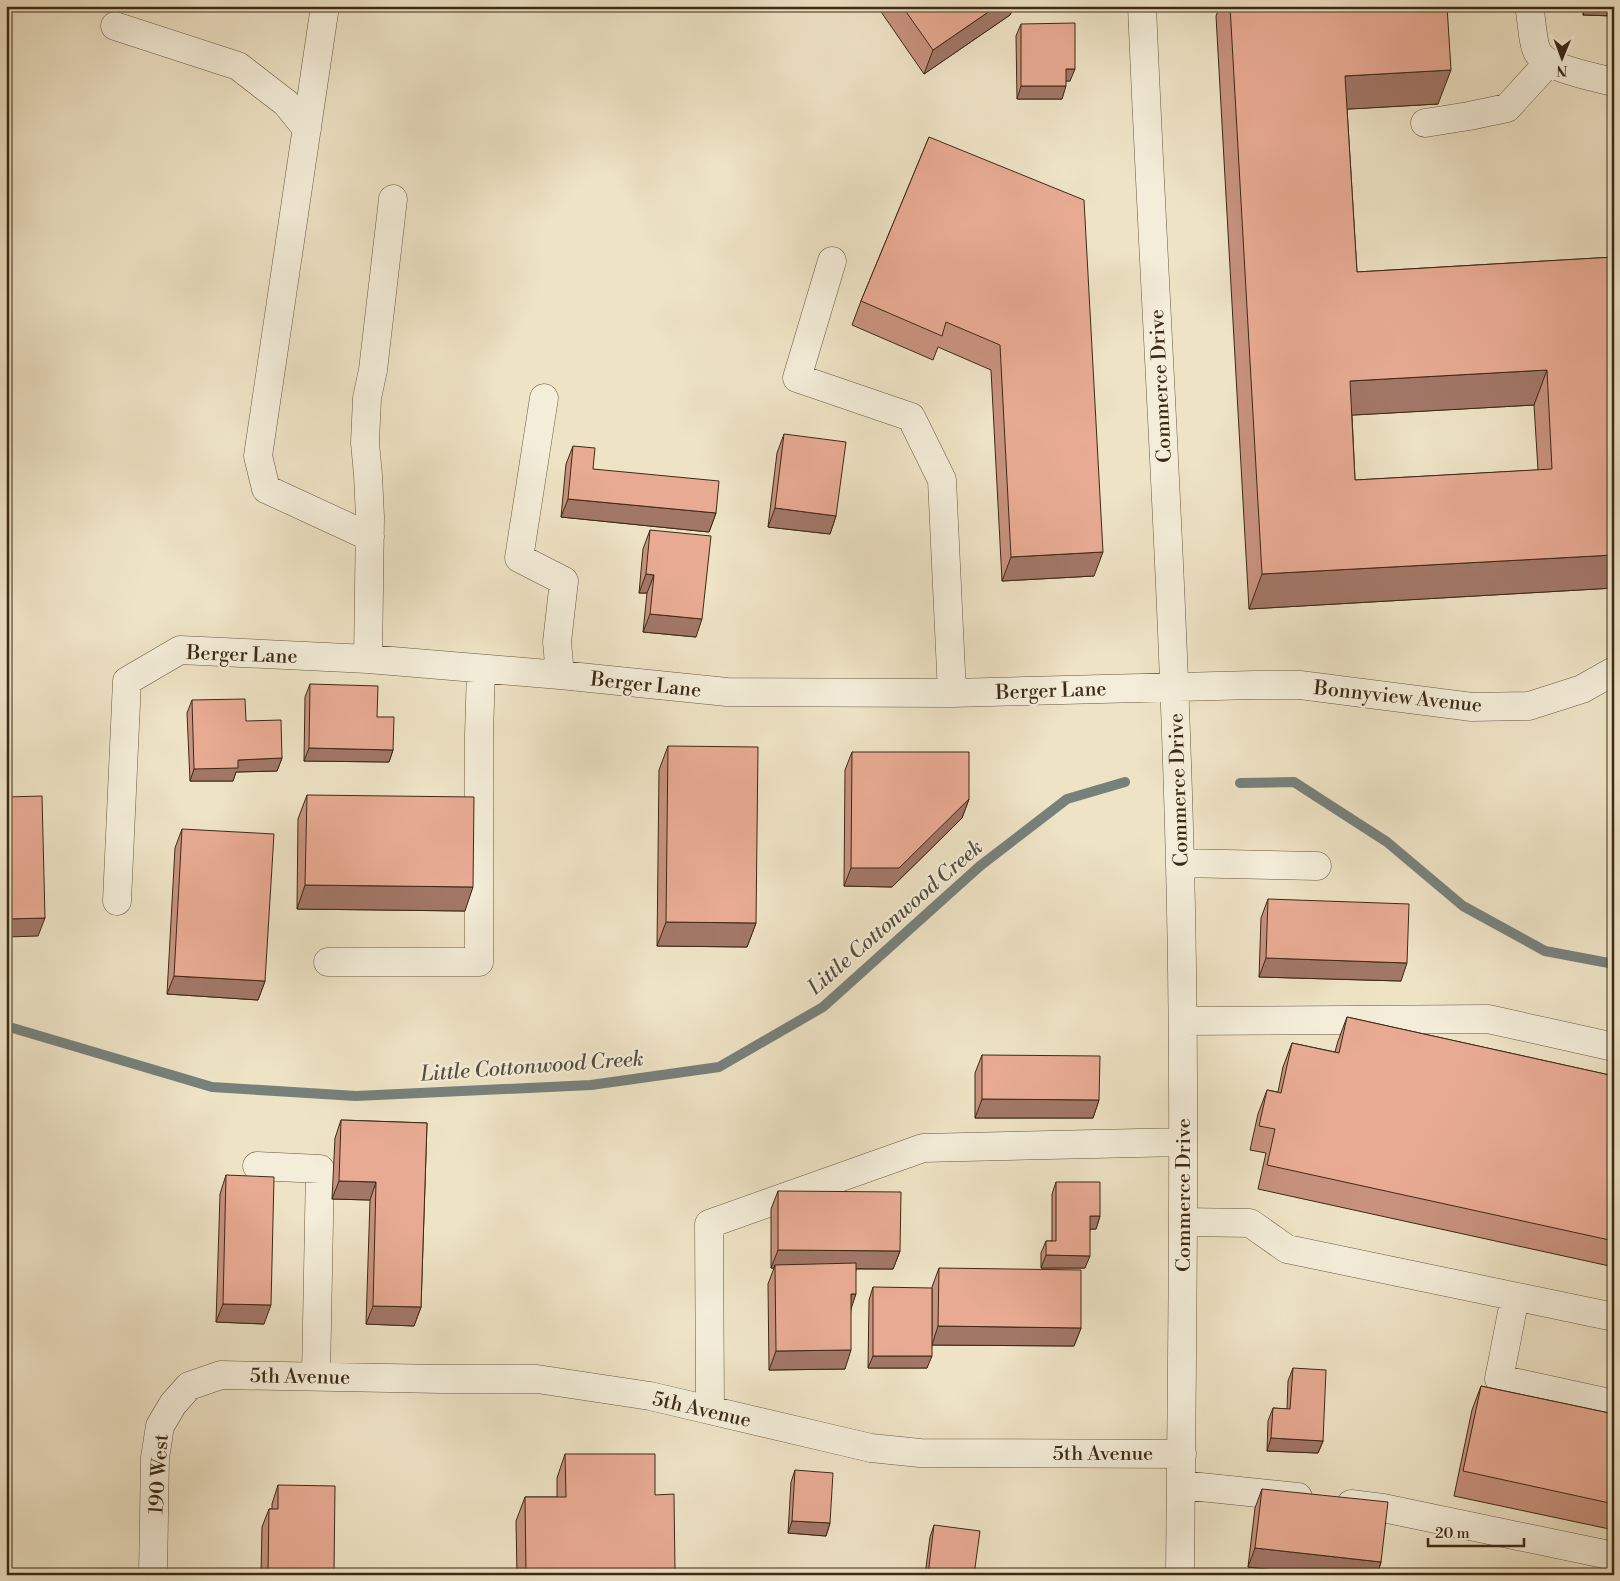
<svg xmlns="http://www.w3.org/2000/svg" width="1620" height="1581" font-family="'Libre Bodoni',serif">
<style>
.lines{fill:none;stroke-linecap:round;stroke-linejoin:round}
.stream{stroke:#77817c;stroke-width:10}
.minor-casing{stroke:#685841;stroke-width:29}
.minor{stroke:#f4edd9;stroke-width:28}
.wall{fill:#c8927e;stroke:#3c2a15;fill-rule:evenodd}
.shaded-wall{fill:#a27767;stroke:#3c2a15}
.building{fill:#e8aa93;stroke:#3c2a15;fill-rule:evenodd}
.labels{text-anchor:middle;stroke-width:4.5;stroke-linejoin:round;paint-order:stroke}
.street-label{font-size:20px;fill:#3c2a15;stroke:#f4edd9}
.water-label{font-size:21px;font-style:italic;fill:#554e40;stroke:#f4edd9}
</style>
<rect width="100%" height="100%" fill="#eee3c5"/>
<filter id="stains"><feTurbulence type="fractalNoise" baseFrequency=".004" numOctaves="4"/><feColorMatrix values="0 0 0 0 .2 0 0 0 0 .09 0 0 0 0 .02 0 0 0 .5 -.17"/></filter>
<radialGradient id="worn" r=".72"><stop offset=".6" stop-color="#630" stop-opacity="0"/><stop offset="1" stop-color="#630" stop-opacity=".3"/></radialGradient>
<g class="lines">
<path class="stream" d="M1240,783L1294,782L1387,842L1463,906L1545,951L1614,964
M6,1026L212,1087L356,1096L591,1085L719,1067L823,1007L980,866L1067,799L1125,782"/>
<g class="minor-casing">
<path id="minor" d="M325,6L258,456L266,489L370,537
M1142,6C1154,292 1173,579 1180,865C1186,1102 1182,1338 1180,1575
M1529,6C1532,19 1532,43 1538,53C1547,68 1596,78 1614,82
M115,26L238,66L286,103L307,129
M1425,123L1469,116L1507,108L1548,63
M832,261L797,378L911,417L942,480L952,693
M544,398L519,558L564,581L557,642L560,675
M368,659L370,517L368,475L365,443L367,398L373,370L393,199
M1180,863L1317,866
M117,901L127,681L180,650L368,659L560,675L727,692L952,693L1255,685H1300L1472,707L1529,706L1582,689L1614,671
M328,962H479V735L481,669
M1183,1021L1488,1019L1614,1047
M257,1166L320,1169L316,1376
M1183,1222L1250,1223L1287,1249L1614,1317
M1515,1297L1499,1379L1614,1404
M710,1410L709,1224L923,1148L1183,1142
M1181,1485L1298,1497
M1351,1504L1383,1508L1614,1556
M153,1575L155,1458L160,1426L173,1404L189,1386L221,1375L442,1379H537L650,1396L871,1448L920,1453L1182,1454"/>
</g>
<use href="#minor" class="minor"/>
</g>
<path class="wall" d="M877,6H1014L1010,15L924,74Z
M1220,6H1447L1438,104L1347,109L1357,272L1614,257V588L1249,609L1216,16ZM1534,405L1538,470L1355,480L1352,415Z
M1583,6H1614V16L1583,15Z
M1021,24L1070,81H1066L1062,99H1017L1016,36Z
M929,137L1094,576L1002,581L991,370L938,347L933,360L852,325L861,301Z
M784,434L836,516L830,534L768,527L777,453Z
M573,446L593,469L716,513L709,532L561,517L566,464Z
M650,530L696,637L643,632L647,593H639L643,549Z
M310,684L377,717L393,750L389,762L304,761L305,697Z
M192,700L246,721L282,758L277,771L236,772L233,781H190L187,713Z
M668,746L756,923L747,947L657,946L659,770Z
M852,752L969,799L962,818L892,887L844,886L845,770Z
M307,795L465,911L297,909L298,819Z
M182,829L265,981L258,1000L167,994L175,848Z
M1268,899L1401,981L1259,977L1261,918Z
M1347,1017L1614,1076V1267L1258,1189L1266,1153L1250,1150L1258,1114L1267,1090L1278,1092L1283,1067L1292,1043L1335,1052L1338,1041Z
M982,1055L1099,1100L1093,1118H975V1073Z
M341,1120L427,1123L421,1307L414,1326L366,1324L370,1200L332,1199L335,1138Z
M226,1175L264,1324L216,1322L220,1194Z
M1056,1182L1100,1216L1096,1229H1090L1085,1268H1041V1253L1046,1241H1052V1194Z
M778,1191L900,1251L893,1269H856L851,1309L845,1369L769,1370L768,1284L774,1268H771V1209Z
M939,1268L1081,1328L1074,1346L932,1345L927,1368H868L869,1300L873,1287L932,1336V1287Z
M1293,1368L1323,1441L1318,1453L1267,1451L1268,1421L1273,1408L1287,1409L1288,1381Z
M1481,1386L1614,1414V1530L1454,1496L1472,1410Z
M565,1454L655,1495L673,1575H517L516,1521L525,1497H557V1478Z
M795,1470L830,1523L826,1536L788,1533L791,1482Z
M278,1485L333,1575H261L262,1527L269,1509H272V1504Z
M1262,1489L1381,1562L1377,1575H1319L1248,1567L1255,1508Z
M934,1525L974,1575H925L930,1537Z"/>
<path class="shaded-wall" d="M997,6H1014L1010,15L924,74L933,50Z
M1586,6H1614V16L1583,15Z
M1066,69H1075L1070,81H1061Z
M1451,70L1438,104L1333,110L1345,76Z
M1021,86H1066L1062,99H1017Z
M1547,370L1534,405L1337,416L1350,381Z
M568,499L716,513L709,532L561,517Z
M775,508L836,516L830,534L768,527Z
M1103,552L1094,576L1002,581L1011,557Z
M1614,555V588L1249,609L1262,574Z
M646,574L654,575L647,593H639Z
M650,614L702,619L696,637L643,632Z
M309,748L393,750L389,762L304,761Z
M282,758L277,771L236,772L233,781H190L194,769L238,760Z
M969,799L962,818L892,887L844,886L851,868Z
M305,885L473,887L465,911L297,909Z
M45,918L38,936L6,937V919Z
M666,922L756,923L747,947L657,946Z
M1266,958L1407,963L1401,981L1259,977Z
M174,976L265,981L258,1000L167,994Z
M982,1099L1099,1100L1093,1118H975Z
M339,1181L376,1182L370,1200L332,1199Z
M1090,1216H1100L1096,1229H1086Z
M778,1250L900,1251L893,1269L775,1268V1265L774,1268H771Z
M1046,1255L1090,1256L1085,1268H1041Z
M851,1294H856L850,1312Z
M223,1304L271,1305L264,1324L216,1322Z
M373,1306L421,1307L414,1326L366,1324Z
M938,1326L1081,1328L1074,1346L932,1345Z
M851,1350L845,1369L769,1370L776,1351Z
M873,1356H932L927,1368H868Z
M1271,1438L1323,1441L1318,1453L1267,1451Z
M792,1521L830,1523L826,1536L788,1533Z
M1255,1548L1381,1562L1377,1575H1319L1248,1567Z
M268,1570L334,1572L333,1575H266Z
M675,1571L673,1575H525L526,1573Z"/>
<path class="building" d="M902,6H997L933,50Z
M1230,6H1447L1451,70L1345,76L1357,272L1614,257V555L1262,574ZM1547,370L1552,469L1355,480L1350,381Z
M1075,23V69H1066V86H1021V24Z
M929,137L1084,200L1103,552L1011,557L1000,345L946,322L942,336L861,301Z
M784,434L846,442L836,516L775,508Z
M573,446L595,448L593,469L719,481L716,513L568,499Z
M650,530L711,536L702,619L650,614L654,575L646,574Z
M310,684L378,686L377,717H394L393,750L309,748Z
M245,699L246,721L281,720L282,758L238,760V768L194,769L192,700Z
M668,746L758,747L756,923L666,922Z
M852,752H969V799L899,868H851Z
M307,795L474,797L473,887L305,885Z
M42,796L45,918L6,919V797Z
M182,829L274,834L265,981L174,976Z
M1268,899L1409,904L1407,963L1266,958Z
M1347,1017L1614,1076V1241L1267,1165L1275,1129L1259,1126L1267,1090L1281,1093L1292,1043L1339,1053Z
M982,1055L1100,1056L1099,1100L982,1099Z
M341,1120L427,1123L421,1307L373,1306L376,1182L339,1181Z
M226,1175L274,1177L271,1305L223,1304Z
M1056,1182H1100V1216H1090V1256L1046,1255V1241H1056Z
M778,1191L901,1192L900,1251L778,1250Z
M856,1263V1294H851V1350L776,1351L775,1265Z
M939,1268L1081,1270V1328L938,1326Z
M873,1287L932,1288V1356H873Z
M1293,1368L1326,1370L1323,1441L1271,1438L1273,1408L1290,1409Z
M1481,1386L1614,1414V1504L1463,1471Z
M565,1454H655V1495L674,1494L675,1571L526,1573L525,1497H566Z
M795,1470L833,1473L830,1523L792,1521Z
M278,1485L335,1486L334,1572L268,1570L269,1509H278Z
M1262,1489L1388,1502L1381,1562L1255,1548Z
M934,1525L980,1531L974,1575H928Z"/>
<g class="labels">
<g class="street-label">
<text transform="translate(1160 386) rotate(-93)" y="7">Commerce Drive</text>
<text transform="translate(242 654) rotate(2)" y="7">Berger Lane</text>
<text transform="translate(646 684) rotate(6)" y="7">Berger Lane</text>
<text transform="translate(1051 690) rotate(-2)" y="7">Berger Lane</text>
<text transform="translate(1398 696) rotate(6)" y="7">Bonnyview Avenue</text>
<text transform="translate(1178 790) rotate(-92)" y="7">Commerce Drive</text>
<text transform="translate(1183 1195) rotate(-90)" y="7">Commerce Drive</text>
<text transform="translate(300 1376) rotate(1)" y="7">5th Avenue</text>
<text transform="translate(702 1409) rotate(13)" y="7">5th Avenue</text>
<text x="1103" y="1460">5th Avenue</text>
<text transform="translate(158 1474) rotate(-86)" y="7">190 West</text>
</g>
<g class="water-label">
<text transform="translate(895 917) rotate(-41)" y="7">Little Cottonwood Creek</text>
<text transform="translate(532 1066) rotate(-4)" y="7">Little Cottonwood Creek</text>
</g>
</g>
<rect width="1620" height="1581" fill="none" stroke="#eee3c5" stroke-width="25"/>
<rect x="8" y="8" width="1605" height="1566" fill="none" stroke="#3c2a15" stroke-width="2.5"/>
<rect x="12" y="12" width="1595" height="1556" fill="none" stroke="#3c2a15"/>
<g transform="translate(1562 58) rotate(181)" stroke="#f4edd9" stroke-width="4" paint-order="stroke">
<path d="M0-4L9 19L0 12L-9 19Z" fill="#3c2a15"/>
<text y="-8" font-size="14" font-weight="bold" text-anchor="middle" fill="#3c2a15">N</text>
</g>
<path d="M1428 1538v8h96v-8" fill="none" stroke="#3c2a15" stroke-width="2.5"/>
<text x="1435" y="1538" font-size="15" fill="#3c2a15" stroke="#f4edd9" stroke-width="4" paint-order="stroke">20 m</text>
<rect width="100%" height="100%" filter="url(#stains)"/>
<rect width="100%" height="100%" fill="url(#worn)"/>
</svg>
